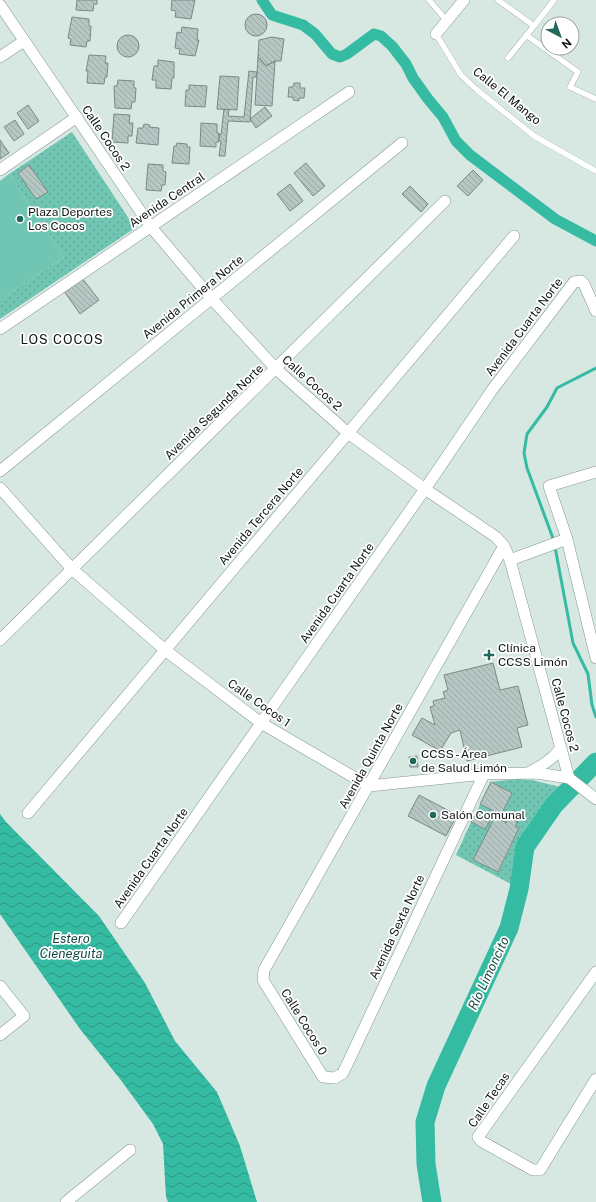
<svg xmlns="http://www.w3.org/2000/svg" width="596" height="1202" font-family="'Public Sans',sans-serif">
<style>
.grass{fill:#70c6b3}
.park{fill:url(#park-dots)}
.water{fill:url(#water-waves)}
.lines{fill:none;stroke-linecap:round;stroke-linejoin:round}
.stream{stroke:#36bba3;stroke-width:3}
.canal{stroke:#36bba3;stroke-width:11}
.river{stroke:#36bba3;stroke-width:19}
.building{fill:url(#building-back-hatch);stroke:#7a8985}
.service-casing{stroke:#879692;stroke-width:6}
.minor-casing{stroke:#879692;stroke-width:12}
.service{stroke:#fff;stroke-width:5.5}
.minor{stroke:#fff;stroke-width:11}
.poi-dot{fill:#21675a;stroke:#fff;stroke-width:1.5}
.labels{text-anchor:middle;stroke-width:3.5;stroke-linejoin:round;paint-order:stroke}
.street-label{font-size:12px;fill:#0f1514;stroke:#fff}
.poi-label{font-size:12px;fill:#0f1514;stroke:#fff;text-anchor:start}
.neighbourhood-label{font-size:13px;letter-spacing:1px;fill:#0f1514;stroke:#fff}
.water-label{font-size:13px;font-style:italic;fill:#154c41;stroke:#fff}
</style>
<defs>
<pattern id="park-dots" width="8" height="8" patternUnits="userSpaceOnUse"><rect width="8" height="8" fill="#70c6b3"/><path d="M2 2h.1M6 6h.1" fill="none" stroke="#60a999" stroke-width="1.8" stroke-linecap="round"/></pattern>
<pattern id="water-waves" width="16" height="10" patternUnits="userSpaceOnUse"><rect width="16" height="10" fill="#36bba3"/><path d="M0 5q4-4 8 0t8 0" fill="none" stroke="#2c9784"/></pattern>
<pattern id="building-back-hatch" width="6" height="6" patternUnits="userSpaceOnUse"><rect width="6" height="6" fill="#b6c6c2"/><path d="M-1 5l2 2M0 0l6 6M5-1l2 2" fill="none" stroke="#9ba9a6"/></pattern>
</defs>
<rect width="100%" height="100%" fill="#d7e8e3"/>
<path class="grass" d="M9,174L64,257L0,300V181Z"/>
<path class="park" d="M72,132L135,228L0,319V300L64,257L9,174Z
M517,779L532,780L560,787L519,846L511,884L456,855L471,822L485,829L489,821L476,814L480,804L497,813L473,860L498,872L519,829L515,826L517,822L510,818L506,823L499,819L512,793L491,782Z"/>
<path class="water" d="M0,814L6,822L99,916L145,983L175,1041L217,1092L240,1146L257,1202H168L166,1197L163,1144L153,1124L120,1079L80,1029L0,914Z"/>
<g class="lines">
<path class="stream" d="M554,541L527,468L524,453L527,434L547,407L557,388L596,368
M555,547L573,643L588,674L592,705L596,717"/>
<path class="canal" d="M262,0L272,15L303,25L315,34L332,54L340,57L347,54L374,34L381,36L392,46L406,64L413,78L428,99L443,117L456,141L470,155L555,219L596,241"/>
<path class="river" d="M432,1202L426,1164L425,1122L436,1086L509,928L519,889L525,847L554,805L596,762"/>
</g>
<path class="building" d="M77,0H97V4H94L93,11L76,10Z
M172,0H195L191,19L175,17L176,11L171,10Z
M245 25a11 11 0 1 1 22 0a11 11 0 1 1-22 0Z
M72,17L89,19V26H91L90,41H87L86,47L70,45L71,39L68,38Z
M182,27L198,29L197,40H199L195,56L179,54L180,49L175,48L177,32L181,33Z
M117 46a11 11 0 1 1 22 0a11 11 0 1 1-22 0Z
M272,37L284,39L281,61H275L266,66L258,57L259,40Z
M89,55L106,56L105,63H108L107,77H105L104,84L87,83L88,71H86Z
M258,57L266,66L275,61L272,106L255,105Z
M158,60L174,62V78H172L171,89L156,88V80H152L154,66H158Z
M249,71L257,72L256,77H253L250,122L228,121L225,156H219L221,141L219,140V134L221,135L224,109L229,110L228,116L244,117Z
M220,76L239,77L237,110L217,109Z
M118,80L134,81V88H136L135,102H132L131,109L115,108L114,86H117Z
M294,83H300V88H305L304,98H299V101L293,100V97H288L289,87H293Z
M189,85L207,86L205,107L185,106L186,90H189Z
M28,105L39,121L28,129L17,113Z
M265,107L272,116L256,128L250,119Z
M114,114L130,115L129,123H133L132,136H128V143L112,142Z
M15,120L24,134L14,141L4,127Z
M201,123L217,124V133H219V142H216V147L200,146Z
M144,124L150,125L149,127L159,128L158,145L136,143L138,128H143Z
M0,140L9,153L0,159Z
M177,143L187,144V147H190L189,164L172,163L174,146H176Z
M306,163L325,186L313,196L294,173Z
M148,164L163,165V171L166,172L165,185H162L161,191L146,190Z
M29,165L48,192L36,199L18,173Z
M473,170L483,180L468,196L457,186Z
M290,184L303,201L290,211L277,194Z
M410,186L428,204L421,212L402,194Z
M82,278L99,300L80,314L64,291Z
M493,663L500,690L518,686L528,725L517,728L522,747L467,761L460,730L451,733L440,751L412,735L422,718L435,725L430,707L434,706L433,701L445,698L443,692L448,690L444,675Z
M417,756L418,767H410L409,757Z
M491,782L512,793L499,819L506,823L509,817L518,822L515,826L519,828L498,872L473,860L497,813L480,804Z
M419,795L457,815L446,836L408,816Z
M476,814L490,821L485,829L471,822Z"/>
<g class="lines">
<g class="service-casing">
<path id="service" d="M429,0L447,21
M498,0L534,26L554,0
M436,34L461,75L477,90L534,136L596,171
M526,35L578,72L570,87L596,99
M508,58L534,26"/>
</g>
<g class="minor-casing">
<path id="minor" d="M0,5L151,227L212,299L276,369L348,433L425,489L496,537L504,546L510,560L569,778
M436,34L464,0
M0,57L24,41
M0,170L77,117
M0,329L349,92
M0,471L402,143
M596,472L549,486L567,539L596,658
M0,488L72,569L165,650L261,723L369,786L484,774L537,773L569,778L596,799
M510,560L567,539
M0,640L445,201
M528,773C541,766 552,760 561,748
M484,774L343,1073L335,1078L323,1077L263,980L264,970L504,546
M28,813L514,236
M121,923L425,489L492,390L574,282L581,281L584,284L596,311
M596,972L478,1137L481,1141L533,1170H540L596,1079
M0,986L24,1016L0,1035
M66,1202L130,1150"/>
</g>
<use href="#service" class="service"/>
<use href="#minor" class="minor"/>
</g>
<g class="poi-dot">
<circle cx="20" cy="219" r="4"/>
<path d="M487 649h4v4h4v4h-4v4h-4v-4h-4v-4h4z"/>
<circle cx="413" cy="761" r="4"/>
<circle cx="433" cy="815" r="4"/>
</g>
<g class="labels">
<g class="street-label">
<text transform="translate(507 96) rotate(39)" y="4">Calle El Mango</text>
<text transform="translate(106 138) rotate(56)" y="4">Calle Cocos 2</text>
<text transform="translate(167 200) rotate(-34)" y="4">Avenida Central</text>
<text transform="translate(193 297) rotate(-39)" y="4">Avenida Primera Norte</text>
<text transform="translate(524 327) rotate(-53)" y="4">Avenida Cuarta Norte</text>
<text transform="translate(312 383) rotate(42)" y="4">Calle Cocos 2</text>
<text transform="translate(214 412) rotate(-44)" y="4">Avenida Segunda Norte</text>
<text transform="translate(261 516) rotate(-50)" y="4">Avenida Tercera Norte</text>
<text transform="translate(337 593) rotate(-55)" y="4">Avenida Cuarta Norte</text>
<text transform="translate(259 703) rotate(35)" y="4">Calle Cocos 1</text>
<text transform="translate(565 715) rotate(75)" y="4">Calle Cocos 2</text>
<text transform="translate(371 756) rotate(-61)" y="4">Avenida Quinta Norte</text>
<text transform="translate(151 858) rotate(-55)" y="4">Avenida Cuarta Norte</text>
<text transform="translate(397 927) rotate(-65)" y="4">Avenida Sexta Norte</text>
<text transform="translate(304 1022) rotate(58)" y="4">Calle Cocos 0</text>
<text transform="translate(489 1100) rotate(-56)" y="4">Calle Tecas</text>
</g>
<g class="poi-label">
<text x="28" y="216">Plaza Deportes<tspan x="28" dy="14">Los Cocos</tspan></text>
<text x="498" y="652">Clínica<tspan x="498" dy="14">CCSS Limón</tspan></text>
<text x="421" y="758">CCSS - Área<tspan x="421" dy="14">de Salud Limón</tspan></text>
<text x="441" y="819">Salón Comunal</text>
</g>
<g class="neighbourhood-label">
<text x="62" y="344">LOS COCOS</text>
</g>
<g class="water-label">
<text x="71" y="943">Estero<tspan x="71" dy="15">Cieneguita</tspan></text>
<text transform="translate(488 973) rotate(-65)" y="5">Río Limoncito</text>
</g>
</g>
<g transform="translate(560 36) rotate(139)"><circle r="19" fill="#ffffff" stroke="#9fa1a1"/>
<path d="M0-3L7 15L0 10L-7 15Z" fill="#21675a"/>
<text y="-6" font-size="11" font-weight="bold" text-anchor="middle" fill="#0f1514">N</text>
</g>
</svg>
